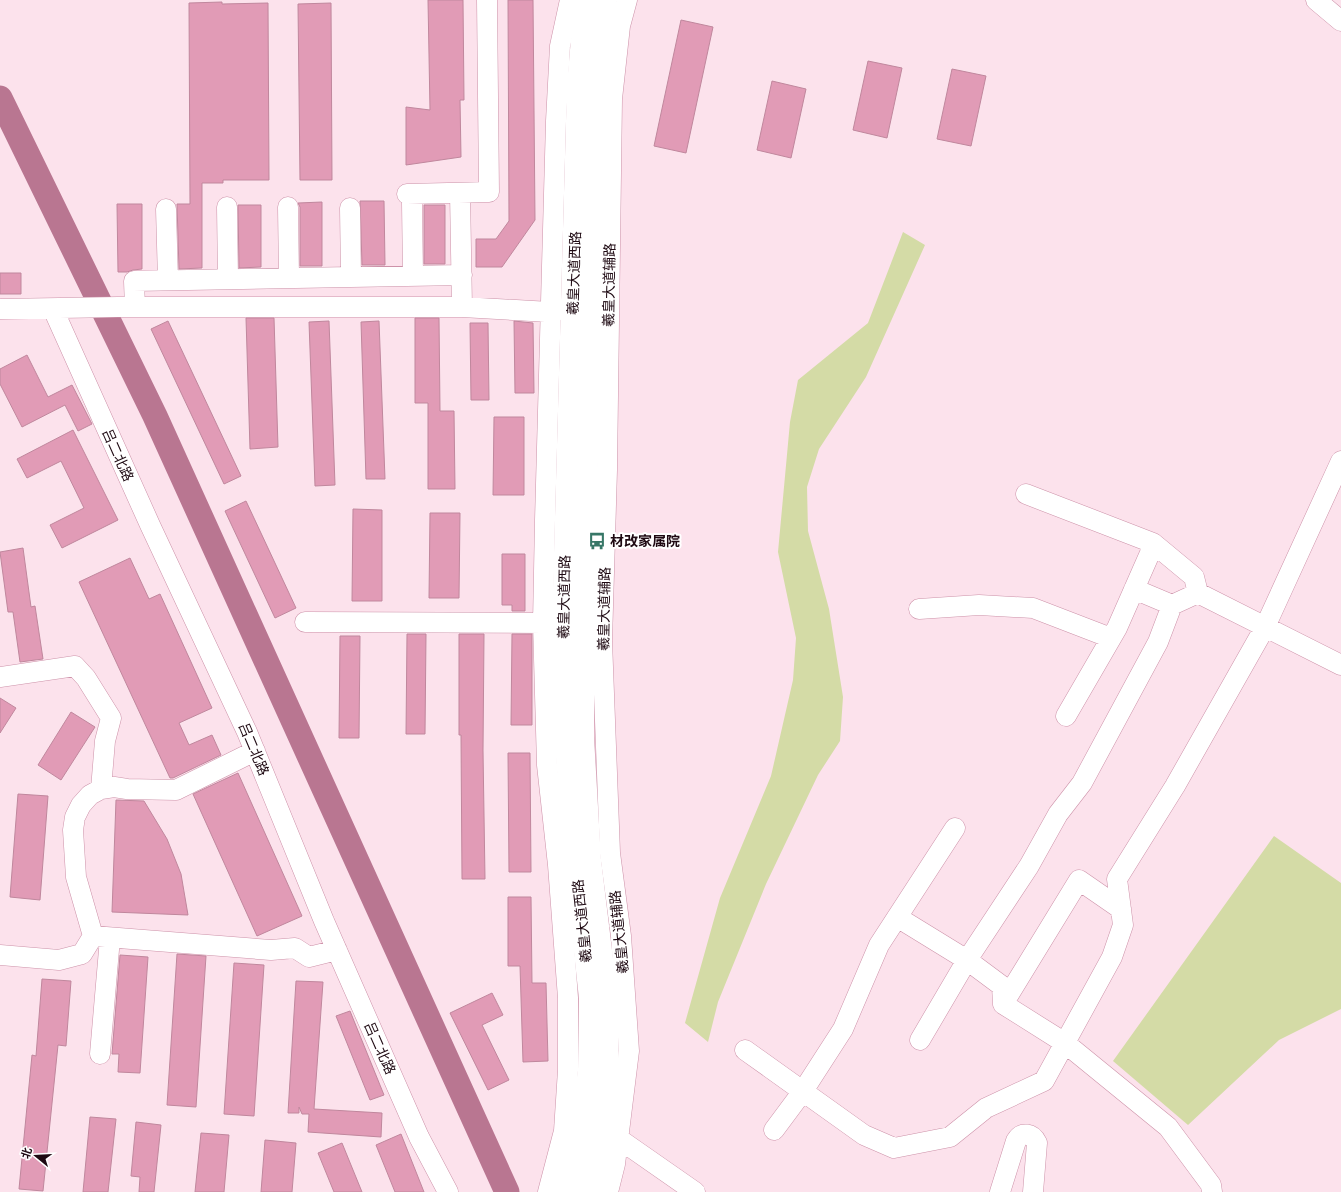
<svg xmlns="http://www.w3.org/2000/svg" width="1341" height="1192" font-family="Figtree,'Noto Sans SC',sans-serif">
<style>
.green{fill:#d4dba6}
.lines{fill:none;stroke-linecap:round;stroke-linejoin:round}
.river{stroke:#b97691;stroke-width:25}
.building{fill:#e19bb6;stroke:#c0879d}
.minor-casing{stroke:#cd92a9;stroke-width:21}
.major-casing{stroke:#cd92a9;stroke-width:23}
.minor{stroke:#fff;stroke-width:20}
.major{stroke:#fff;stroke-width:22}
.labels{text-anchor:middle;stroke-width:4;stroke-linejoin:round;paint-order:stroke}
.street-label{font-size:14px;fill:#1e0912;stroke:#fff}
.poi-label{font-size:14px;font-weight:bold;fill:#1e0912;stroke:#fff;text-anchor:start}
</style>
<rect width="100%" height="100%" fill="#fce2ec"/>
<path class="green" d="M903,232L925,245L866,377L819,449L807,487L808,531L829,609L843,697L840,741L818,775L766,884L718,1002L708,1042L685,1023L720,898L771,776L793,680L796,638L778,552L790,422L798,380L868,323Z
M1274,836L1341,883V1009L1279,1040L1188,1125L1113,1061Z"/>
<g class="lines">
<path class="river" d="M0,98L155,416L507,1192"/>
</g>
<path class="building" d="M428,0H463L464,100H460L461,157L406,165V107L430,110Z
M508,0H533L535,220L502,267H476V239H496L509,221Z
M222,2V4L268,3L269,180H223V183H202V268L179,269L177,204H190L189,3Z
M331,3L332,180H300L298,4Z
M681,20L713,27L686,153L654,146Z
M868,61L902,68L887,138L853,130Z
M952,69L986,76L971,146L937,139Z
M772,81L806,89L791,158L757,150Z
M360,201H384L385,265H362Z
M322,202V266H300V207L298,203Z
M117,204H142V269L133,270L127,272H118Z
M238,205H261V267L239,268Z
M424,205H445V264H424Z
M0,273H21V294H0Z
M246,318H274L278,447L250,449Z
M415,318H439L440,411H454L455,489H428V403H415Z
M168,321L241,476L224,484L151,329Z
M329,321L335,485L315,486L309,322Z
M379,321L385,479H366L361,322Z
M514,321L533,323L534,393H515Z
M470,323H488L489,400H471Z
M27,355L48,397L72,385L92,424L78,431L65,405L22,427L0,384V369Z
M494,417H524V495H493Z
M73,430L118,520L62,548L50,525L84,508L61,461L27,478L17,459Z
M246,501L296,608L275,618L225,511Z
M353,509L382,510V601H352Z
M430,513H460L459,598H429Z
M23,548L31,607L35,606L43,659L20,662L13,612H8L0,552Z
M502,554H525V611H512V605H502Z
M130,558L149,599L160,594L212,708L179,723L189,745L212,735L221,755L173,778H170L79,582Z
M407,634H426L425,734H406Z
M459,634H484L483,750L485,879H462L461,735H459Z
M512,634H532V725H511Z
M340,636H360L359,738H339Z
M0,698L16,708L0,733Z
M71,712L95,727L61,780L38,765Z
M508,753H530L531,872H509Z
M238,773L302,916L257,936L193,794Z
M18,794L48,796L40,900L10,897Z
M116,800L144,801L167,839L181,874L188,915L112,912Z
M508,897H531L532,983H546L548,1061L523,1062L520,966H508Z
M177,954L206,956L196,1107L167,1105Z
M120,955L148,957L140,1073L118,1072L119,1054H112Z
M234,963L264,965L254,1116L224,1114Z
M42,979L71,981L66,1046L58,1045L43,1191L19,1189L32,1055L36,1056Z
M296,981L323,982L314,1109L382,1113L381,1137L308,1132L309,1114H302L299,1107V1113H288Z
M492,993L503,1015L482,1025L509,1080L488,1090L450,1013Z
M350,1011L384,1095L370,1100L336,1016Z
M90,1117L116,1119L108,1192H83Z
M136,1122L161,1125L154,1192H139L140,1177L131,1176Z
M201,1133L229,1135L224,1192H195Z
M401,1134L424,1192H395L376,1145Z
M265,1140L296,1143L292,1192H261Z
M342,1143L362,1192H334L318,1153Z"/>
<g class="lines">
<g class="minor-casing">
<path id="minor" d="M1316,0L1341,21
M460,193L462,307
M407,194L489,192L487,0
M412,203L413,276
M227,207L228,279
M288,207L289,278
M350,208L351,277
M166,209L168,280
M135,307L134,281L462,275
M0,309L118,307H462L550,312L564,309
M53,309L150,525L247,732L324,921L419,1137L448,1192
M1026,494L1153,543L1194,577L1198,593L1341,665
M1134,589L1172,605L1198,593
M919,609L979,605L1033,608L1111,638
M305,622L543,623
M0,677L75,666L86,678L111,718L105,741L101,789
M1066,716L1117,628L1154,544
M897,917L967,960L1002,986L1003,1004
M93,936L76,877L73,830L75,817L81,805L90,795L101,789L114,787L127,789L176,790L255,751
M0,955L59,960L82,954L93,936L271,950L295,948L309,957L337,950
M1003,1004L1065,1043L1168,1127L1211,1185L1212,1192
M1003,1004L1079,880L1121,909
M920,1040L967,960L1029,866L1058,814L1082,783L1158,642L1172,605
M745,1050L864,1135L894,1148L950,1137L986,1108L1044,1081L1112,957L1123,925L1117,879L1175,786L1265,627L1341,461
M100,1054L110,938
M774,1130L803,1091L843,1029L879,945L955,828
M619,1139L695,1192
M548,1192L564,1131L568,1070V998L558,865L547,765L543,623L545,520L556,121L560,46L570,0
M608,1192L615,1164L629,1051L621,936L610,853L602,641L607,470L612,99L620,26L627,0
M1000,1192L1016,1141C1022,1131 1032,1133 1037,1143L1033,1192"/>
</g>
<g class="major-casing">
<path id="major" d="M567,1192L580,1141L589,1070L590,998L575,859L566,745L563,625L578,85L582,39L588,0
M588,1192L600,1141L608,1068L607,1000L590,860L583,737V629L596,79L601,34L606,0"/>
</g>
<use href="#minor" class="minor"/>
<use href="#major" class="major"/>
</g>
<defs>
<g id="bus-bare" transform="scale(1.38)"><path d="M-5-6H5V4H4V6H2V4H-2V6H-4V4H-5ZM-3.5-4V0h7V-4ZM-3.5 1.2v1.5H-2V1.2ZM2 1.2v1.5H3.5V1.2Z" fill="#377767" stroke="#fff" stroke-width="2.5" paint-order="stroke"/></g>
</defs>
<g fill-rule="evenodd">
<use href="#bus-bare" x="597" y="541"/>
</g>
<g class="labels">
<g class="street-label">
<text transform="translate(574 273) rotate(-88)" y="5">羲皇大道西路</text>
<text transform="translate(609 285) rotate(-89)" y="5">羲皇大道辅路</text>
<text transform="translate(118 455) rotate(66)" y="5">吕二北路</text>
<text transform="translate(564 597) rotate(-89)" y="5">羲皇大道西路</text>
<text transform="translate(604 609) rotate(-89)" y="5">羲皇大道辅路</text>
<text transform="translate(254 749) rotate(67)" y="5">吕二北路</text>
<text transform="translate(582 921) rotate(-96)" y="5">羲皇大道西路</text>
<text transform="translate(619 932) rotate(-96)" y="5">羲皇大道辅路</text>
<text transform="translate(380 1048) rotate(66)" y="5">吕二北路</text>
</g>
<g class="poi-label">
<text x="610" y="546">材改家属院</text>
</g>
</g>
<g transform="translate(36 1156) rotate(288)" stroke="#ffffff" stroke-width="3" paint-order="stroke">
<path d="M0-3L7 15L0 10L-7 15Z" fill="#1e0912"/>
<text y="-6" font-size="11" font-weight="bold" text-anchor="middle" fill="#1e0912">北</text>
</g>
</svg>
